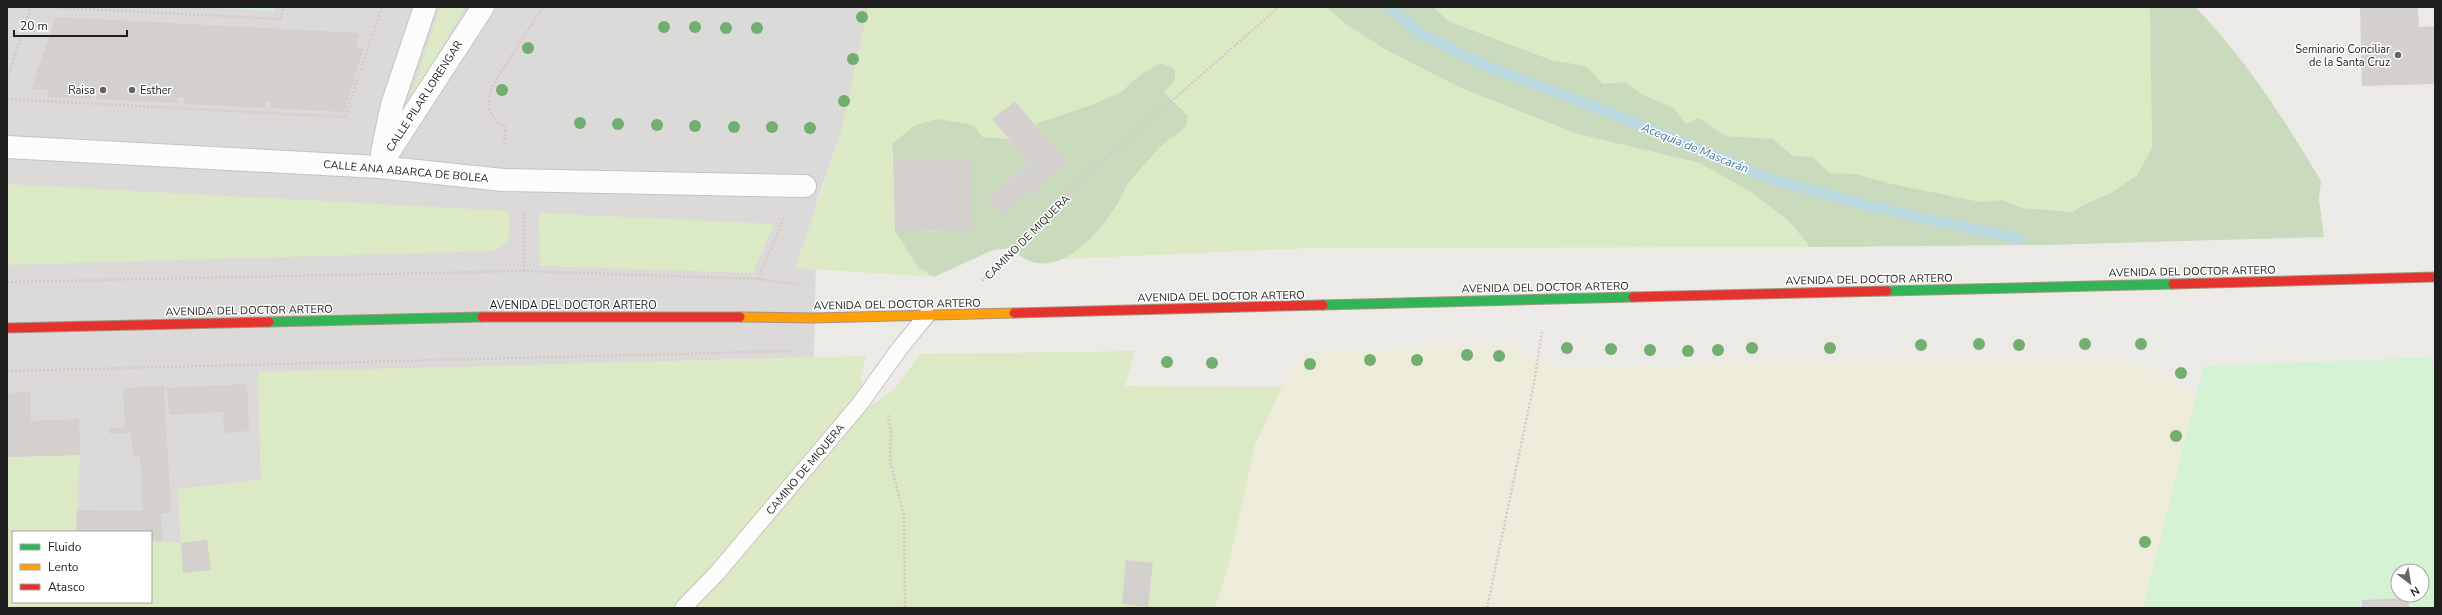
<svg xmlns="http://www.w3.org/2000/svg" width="2442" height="615" font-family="'Nunito Sans',sans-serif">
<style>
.residential{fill:#dbdad8}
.religious{fill:#dadad8}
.farmland{fill:#edecda}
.grass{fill:#dbe9c5}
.forest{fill:#c9dbbc}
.park{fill:#d4f2d3;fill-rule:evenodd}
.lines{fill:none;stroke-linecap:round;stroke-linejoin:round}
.stream{stroke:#badae0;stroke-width:11}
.building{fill:#d3d0ce}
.lane-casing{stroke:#c5c4c3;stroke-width:18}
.street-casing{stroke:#c5c4c3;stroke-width:24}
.fast-casing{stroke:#a39683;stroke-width:11}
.slow-casing{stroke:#a39683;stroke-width:11}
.jam-casing{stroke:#a39683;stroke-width:11}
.path{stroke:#d6c8c6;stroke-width:2.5;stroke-dasharray:2 2;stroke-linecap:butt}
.lane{stroke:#fcfcfb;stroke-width:16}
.street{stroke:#fcfcfb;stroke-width:22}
.fast{stroke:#30b455;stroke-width:9}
.slow{stroke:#ff9f0a;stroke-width:9}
.jam{stroke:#e5322d;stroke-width:9}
.tree{fill:#71ae70}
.poi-dot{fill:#666564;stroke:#fff;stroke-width:1.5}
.labels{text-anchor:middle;stroke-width:3;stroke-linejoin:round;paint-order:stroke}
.poi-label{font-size:11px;fill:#1e1e1e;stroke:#fff;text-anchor:end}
.street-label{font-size:11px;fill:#1e1e1e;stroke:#fff}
.water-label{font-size:12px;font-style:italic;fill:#45779e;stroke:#fff}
</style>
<rect width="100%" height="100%" fill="#eceae7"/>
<path class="residential" d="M7,7H868L841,133L817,200L814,357L258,373L261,480L178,489L181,543L151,541V532H76L79,456L7,457Z"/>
<path class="religious" d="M551,7H868L841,133L519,124L511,120L499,108L496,100L497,92Z"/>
<path class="farmland" d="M1506,343L1519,350L1526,358L1559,368L1869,360L2134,364L2164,372L2197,395L2143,608H1215L1228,567L1255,445L1282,387L1302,354Z"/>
<path class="grass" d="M440,7H465L414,96L411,94Z
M868,7H1326L1347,25L1388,51L1463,89L1578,134L1700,163L1749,191L1788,220L1810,247L1312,248L1064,259C1085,245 1105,226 1118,204C1122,197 1124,188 1129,182C1144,161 1166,142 1185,125L1181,107L1164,92L1175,80L1140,75L1121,92L1094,104L1035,124L1015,101L992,119L1008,139L982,137L892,144L895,231L918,267L934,277L795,268L841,133Z
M1433,7H2150L2152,148L2137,175L2111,193L2083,205L2073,212L2022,208L2002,200L1981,202L1892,184L1856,174L1830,173L1813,157L1793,156L1773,139L1726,136L1699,118L1686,124L1674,108L1641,94L1626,82L1603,84L1586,66L1551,60L1450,22Z
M7,184L509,211C510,228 513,244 494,251L7,265Z
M539,213L774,224L753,273L540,266Z
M1135,351L1125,386L1282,387L1255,445L1228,567L1215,608H7V457L80,455L76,532H13V602H151V541L181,543L178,489L261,480L258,372L866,356L861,378L867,408L894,390L920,354Z"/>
<path class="forest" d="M1326,7H1433L1450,22L1551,60L1586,66L1603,84L1626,82L1641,94L1674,108L1686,124L1699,118L1726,136L1773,139L1793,156L1813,157L1830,173L1856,174L1892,184L1981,202L2002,200L2022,208L2073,212L2083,205L2111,193L2137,175L2152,148L2150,7H2195C2246,59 2284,119 2321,181L2319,200L2324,237L2045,245L1810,247L1788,220L1749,191L1700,163L1578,134L1463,89L1388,51L1347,25Z
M1161,63L1175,69V80L1164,92L1188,116C1188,118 1187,122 1186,125C1182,131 1173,136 1167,141C1154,153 1142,167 1130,181C1124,188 1122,198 1117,205C1095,239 1050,289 1011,248L993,250L934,277L918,267L895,231L971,232V159H893L892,144L915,125L937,119L974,125L982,137L1008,139L1029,164L988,197L1002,216L1066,163L1035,124L1094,104L1121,92L1140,75Z"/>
<path class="park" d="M205,7H275L274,11Z
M2435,357V608H2143L2204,366ZM2398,571H2422V595H2398Z"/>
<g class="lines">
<path class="stream" d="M1390,7L1418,32L1481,64L1621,117L1768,178L1873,207L2020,239"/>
</g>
<path class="building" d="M2360,7H2418L2419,27L2435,26V84L2362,86Z
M56,17L360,33L356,48L364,49L344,112L271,108V102L265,101V108L184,104V97H177V103L97,99L98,92H92L91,99L48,97V90L31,89Z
M1015,101L1067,163L1002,216L987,198L1029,164L992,119Z
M893,159H971V232L895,231Z
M247,384L249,431L224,433L223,412L169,415L167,388Z
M164,386L171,513H161L162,542L151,541V532H76L77,510L143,511L140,456H133L131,433L110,434V428L125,427L123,388Z
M31,392V421L79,419L80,455L7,457V393Z
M207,540L211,570L183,573L181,543Z
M1126,560L1153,563L1148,607L1122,604Z
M2409,598V608H2362V600Z"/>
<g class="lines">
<g class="lane-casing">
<path id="lane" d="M683,608L717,573L859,405L900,348L927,315"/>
</g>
<g class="street-casing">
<path id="street" d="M7,147L379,167L503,180L805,186
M382,152L392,105L425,7
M379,167L483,7"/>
</g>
<g class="fast-casing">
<path id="fast" d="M1887,291L2173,284
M1323,305L1633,297
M269,322L482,317"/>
</g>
<g class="slow-casing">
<path id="slow" d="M740,317L814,318L1014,313"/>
</g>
<g class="jam-casing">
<path id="jam" d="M2173,284L2435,277
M1633,297L1887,291
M1014,313L1323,305
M482,317H740
M7,328L269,322"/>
</g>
<path class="path" d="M45,7L280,19L284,7
M7,79L31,7
M7,99L345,117L382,7
M504,148L505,128C488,118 485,102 493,85L543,7
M524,271V212
M758,279L784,217
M982,281L1088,174L1279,7
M7,282L524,271L758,279L802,285
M7,371L792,351
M888,415L891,431L890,461L904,515L905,608
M1487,608L1534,383L1542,332"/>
<use href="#lane" class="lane"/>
<use href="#street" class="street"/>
<use href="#fast" class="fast"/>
<use href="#slow" class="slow"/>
<use href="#jam" class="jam"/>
</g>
<g class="tree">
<circle cx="862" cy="17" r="6"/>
<circle cx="664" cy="27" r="6"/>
<circle cx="695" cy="27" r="6"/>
<circle cx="726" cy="28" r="6"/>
<circle cx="757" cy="28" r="6"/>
<circle cx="528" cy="48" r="6"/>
<circle cx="853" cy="59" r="6"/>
<circle cx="502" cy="90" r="6"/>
<circle cx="844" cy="101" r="6"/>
<circle cx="580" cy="123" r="6"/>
<circle cx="618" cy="124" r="6"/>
<circle cx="657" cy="125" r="6"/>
<circle cx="695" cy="126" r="6"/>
<circle cx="734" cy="127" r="6"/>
<circle cx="772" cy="127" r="6"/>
<circle cx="810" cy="128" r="6"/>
<circle cx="1979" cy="344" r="6"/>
<circle cx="2085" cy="344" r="6"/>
<circle cx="2141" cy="344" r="6"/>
<circle cx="1921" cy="345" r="6"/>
<circle cx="2019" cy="345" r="6"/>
<circle cx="1567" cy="348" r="6"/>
<circle cx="1752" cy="348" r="6"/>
<circle cx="1830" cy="348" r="6"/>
<circle cx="1611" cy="349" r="6"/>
<circle cx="1650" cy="350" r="6"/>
<circle cx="1718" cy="350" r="6"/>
<circle cx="1688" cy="351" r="6"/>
<circle cx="1467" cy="355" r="6"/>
<circle cx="1499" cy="356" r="6"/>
<circle cx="1370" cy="360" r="6"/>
<circle cx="1417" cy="360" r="6"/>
<circle cx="1167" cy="362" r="6"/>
<circle cx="1212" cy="363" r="6"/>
<circle cx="1310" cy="364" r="6"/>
<circle cx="2181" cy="373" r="6"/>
<circle cx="2176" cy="436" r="6"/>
<circle cx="2145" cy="542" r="6"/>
</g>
<g class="poi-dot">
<circle cx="2398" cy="55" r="4"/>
<circle cx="103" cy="90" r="4"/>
<circle cx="132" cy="90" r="4"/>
</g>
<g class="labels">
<g class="poi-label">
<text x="2390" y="53">Seminario Conciliar<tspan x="2390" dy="13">de la Santa Cruz</tspan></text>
<text x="95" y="94">Raisa</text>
<text x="140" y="94" text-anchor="start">Esther</text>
</g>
<g class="street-label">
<text transform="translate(424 96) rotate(-57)" y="4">CALLE PILAR LORENGAR</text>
<text transform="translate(406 171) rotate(5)" y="4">CALLE ANA ABARCA DE BOLEA</text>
<text transform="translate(1027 237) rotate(-45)" y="4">CAMINO DE MIQUERA</text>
<text transform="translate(2192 271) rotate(-1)" y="4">AVENIDA DEL DOCTOR ARTERO</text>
<text transform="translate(1869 279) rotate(-1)" y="4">AVENIDA DEL DOCTOR ARTERO</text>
<text transform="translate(1545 287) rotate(-1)" y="4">AVENIDA DEL DOCTOR ARTERO</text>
<text transform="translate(1221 296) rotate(-1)" y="4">AVENIDA DEL DOCTOR ARTERO</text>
<text transform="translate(897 304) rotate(-1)" y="4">AVENIDA DEL DOCTOR ARTERO</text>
<text x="573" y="309">AVENIDA DEL DOCTOR ARTERO</text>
<text transform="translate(249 310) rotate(-1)" y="4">AVENIDA DEL DOCTOR ARTERO</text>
<text transform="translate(805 469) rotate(-50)" y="4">CAMINO DE MIQUERA</text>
</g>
<g class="water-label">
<text transform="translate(1695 148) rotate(22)" y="4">Acequia de Mascarán</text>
</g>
</g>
<rect width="2442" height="615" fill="none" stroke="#1e1e1e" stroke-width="16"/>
<rect x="12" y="531" width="140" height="72" fill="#ffffff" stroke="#a5a5a5"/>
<rect x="20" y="544" width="20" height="6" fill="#30b455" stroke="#a5a5a5"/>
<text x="48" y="551" font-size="12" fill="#1e1e1e">Fluido</text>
<rect x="20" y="564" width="20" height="6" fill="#ff9f0a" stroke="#a5a5a5"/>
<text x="48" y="571" font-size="12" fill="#1e1e1e">Lento</text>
<rect x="20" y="584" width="20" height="6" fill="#e5322d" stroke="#a5a5a5"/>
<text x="48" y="591" font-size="12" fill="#1e1e1e">Atasco</text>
<g transform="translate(2410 583) rotate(149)"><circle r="19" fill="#ffffff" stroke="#a5a5a5"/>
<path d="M0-3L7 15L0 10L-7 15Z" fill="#666564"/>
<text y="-6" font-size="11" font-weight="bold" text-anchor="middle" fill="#1e1e1e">N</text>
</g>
<path d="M14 30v6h113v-6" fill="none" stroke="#1e1e1e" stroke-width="2"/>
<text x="20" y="30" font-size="12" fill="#1e1e1e" stroke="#ffffff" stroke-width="3" paint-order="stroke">20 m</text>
</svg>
